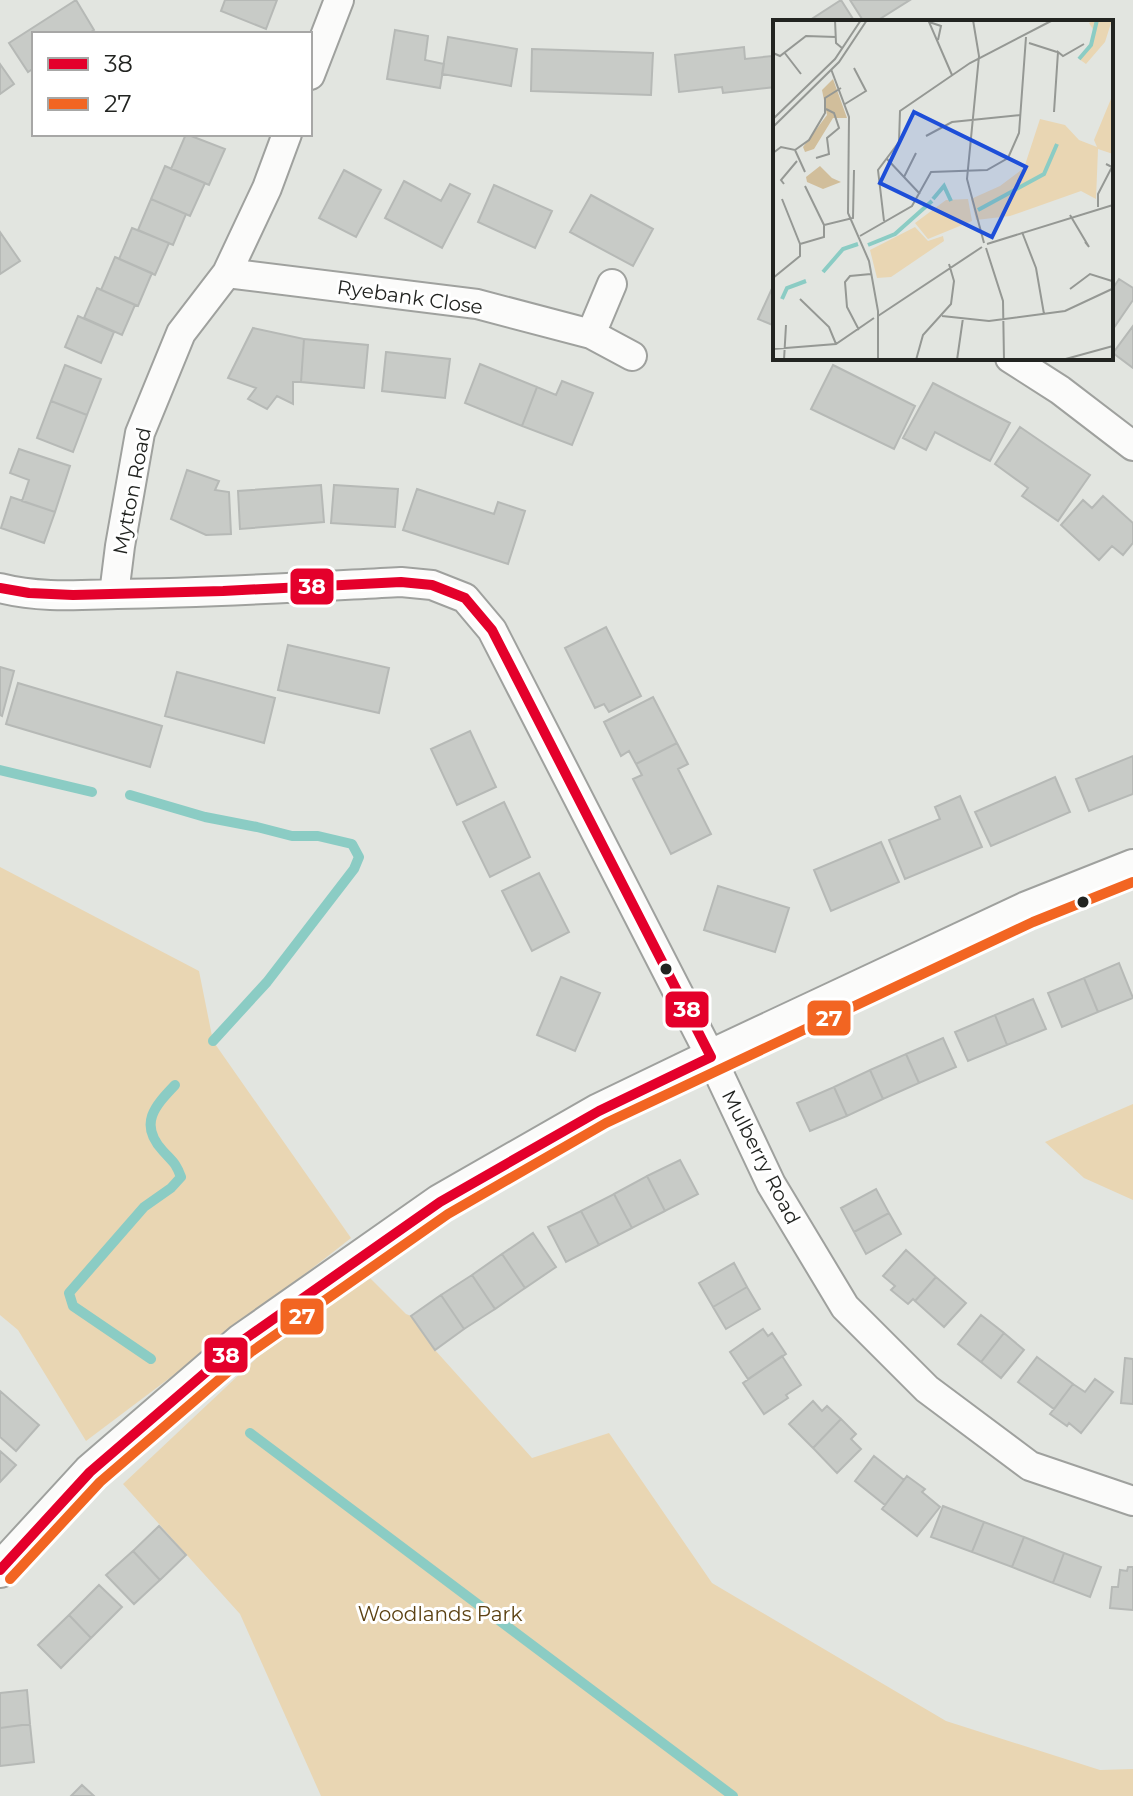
<svg xmlns="http://www.w3.org/2000/svg" width="1133" height="1796" font-family="Montserrat,sans-serif">
<style>
.green{fill:#e9d6b3}
.lines{fill:none;stroke-linecap:round;stroke-linejoin:round}
.stream{stroke:#8bccc4;stroke-width:10}
.building{fill:#c8cbc7;stroke:#b6b9b6;stroke-width:2}
.minor-casing{stroke:#9fa19e;stroke-width:32}
.tertiary-casing{stroke:#9fa19e;stroke-width:38}
.minor{stroke:#fbfbfa;stroke-width:28}
.tertiary{stroke:#fbfbfa;stroke-width:34}
.bus-1-casing{stroke:#fff;stroke-width:16}
.bus-2-casing{stroke:#fff;stroke-width:16}
.bus-1{stroke:#e4002b;stroke-width:10}
.bus-2{stroke:#f26522;stroke-width:10}
.bus-dot{fill:#222421;stroke:#fff;stroke-width:3}
.labels{text-anchor:middle;stroke-width:6;stroke-linejoin:round;paint-order:stroke}
.street-label{font-size:20px;fill:#222421;stroke:#fff}
.park-label{font-size:20px;fill:#5b4112;stroke:#fff}
.inset-river{fill:none;stroke:#8bccc4;stroke-width:4}
.inset-road{fill:none;stroke:#959894;stroke-width:2}
.view{fill:#1d4ed8;fill-opacity:0.15;stroke:#1d4ed8;stroke-width:4}
.inset-edge{fill:none;stroke:#222421;stroke-width:4}
.line-badge{stroke:#fff;stroke-width:3}
.badge-label{font-size:22px;text-anchor:middle;font-weight:bold;fill:#fff}
</style>
<rect width="100%" height="100%" fill="#e2e5e0"/>
<path class="green" d="M0,867L199,971L213,1041L351,1238L236,1328L86,1441L18,1330L0,1315Z
M1133,1104V1200L1084,1178L1045,1142Z
M369,1277L406,1314L411,1316L435,1350L532,1458L609,1433L712,1583L946,1721L1100,1770L1133,1769V1796H321L240,1614L123,1484L259,1356Z"/>
<g class="lines">
<path class="stream" d="M0,770L92,792
M130,795L205,817L257,827L292,836H318L352,844L359,857L354,869L267,982L213,1041
M151,1359L73,1306L69,1293L144,1207L171,1188L181,1177C176,1163 173,1162 163,1151C138,1124 155,1106 175,1085
M250,1433L733,1796"/>
</g>
<path class="building" d="M76,0L94,30L88,34H34V68L28,72L9,43Z
M225,0H277L266,29L221,11Z
M841,0L855,22H807Z
M850,0H910L875,22H864Z
M395,30L428,36L425,60L444,64L440,88L387,79Z
M448,37L517,49L511,86L442,74Z
M744,47L745,59L772,56L775,87L723,93L722,87L679,92L675,55Z
M532,49L653,53L651,95L531,91Z
M0,64L14,84L0,94Z
M186,134L225,149L209,185L171,169Z
M165,166L205,183L190,216L151,199Z
M344,170L381,190L356,237L319,218Z
M404,181L441,201L450,184L470,194L442,248L385,218Z
M494,185L552,211L535,248L478,222Z
M591,195L653,229L633,266L570,232Z
M151,199L186,214L173,245L138,230Z
M132,228L169,243L155,275L119,259Z
M0,232L20,261L0,274Z
M115,257L152,273L138,306L101,290Z
M1119,279L1133,288V300L1111,332V291Z
M775,282V326L758,319Z
M97,288L135,305L122,335L84,318Z
M78,316L114,332L101,363L65,347Z
M1133,326V368L1113,353Z
M253,328L304,339L301,382H293V404L277,396L267,409L248,399L256,388L228,378Z
M304,339L368,345L364,388L301,382Z
M386,352L450,359L445,398L382,391Z
M480,364L537,387L522,426L465,403Z
M65,365L101,379L87,415L51,401Z
M833,365L915,406L894,449L811,409Z
M562,381L593,393L572,445L522,426L537,387L556,395Z
M933,383L1010,423L990,461L935,432L926,450L903,438Z
M51,401L87,415L73,452L37,438Z
M1020,427L1090,475L1058,521L1022,496L1028,488L995,464Z
M19,449L70,466L55,512L22,501L29,480L10,473Z
M187,470L219,481L215,490L229,492L231,534L206,535L171,519Z
M321,485L324,522L240,529L238,491Z
M334,485L398,489L395,527L331,523Z
M417,489L494,514L498,502L525,511L508,564L403,530Z
M1103,496L1133,523V543L1123,555L1112,546L1099,560L1061,525L1083,500L1092,508Z
M11,497L55,512L44,543L1,528Z
M606,627L641,696L609,712L604,704L595,708L565,648Z
M288,645L389,668L379,713L278,690Z
M0,667L14,671L2,716L0,715Z
M177,672L275,698L264,743L165,716Z
M18,683L162,726L150,767L6,724Z
M653,697L677,743L636,764L629,751L621,756L604,722Z
M470,731L496,787L457,805L431,749Z
M677,743L688,764L678,769L711,834L671,854L633,779L642,775L636,764Z
M1133,756V794L1089,811L1076,779Z
M1055,777L1070,812L991,846L975,812Z
M960,796L982,847L905,879L889,840L940,819L935,807Z
M504,802L530,857L490,877L463,822Z
M881,842L899,882L831,911L814,870Z
M539,873L569,932L532,951L502,891Z
M718,886L789,908L775,952L704,930Z
M1119,963L1133,998L1098,1012L1084,978Z
M561,977L600,993L575,1051L537,1035Z
M1084,978L1098,1012L1062,1027L1048,993Z
M1033,999L1046,1029L1007,1045L995,1015Z
M995,1015L1007,1045L968,1061L955,1032Z
M943,1038L956,1067L919,1083L906,1054Z
M906,1054L919,1083L883,1099L870,1070Z
M870,1070L883,1099L847,1116L834,1087Z
M834,1087L847,1116L810,1131L797,1103Z
M680,1160L698,1194L665,1211L647,1176Z
M647,1176L665,1211L632,1228L614,1194Z
M876,1189L889,1213L854,1232L841,1208Z
M614,1194L632,1228L599,1245L581,1211Z
M581,1211L599,1245L566,1262L548,1227Z
M889,1213L901,1234L866,1254L854,1232Z
M533,1233L556,1267L525,1288L502,1254Z
M906,1250L936,1277L915,1301L913,1299L908,1304L891,1290L895,1286L883,1276Z
M502,1254L525,1288L495,1309L472,1275Z
M734,1263L747,1287L713,1307L699,1283Z
M472,1275L495,1309L464,1329L441,1295Z
M936,1277L966,1303L944,1327L915,1301Z
M747,1287L760,1309L726,1329L713,1307Z
M441,1295L464,1329L435,1350L411,1316Z
M981,1315L1004,1333L981,1362L958,1344Z
M763,1329L768,1336L772,1333L786,1354L748,1379L730,1352Z
M1004,1333L1024,1350L1001,1378L981,1362Z
M782,1356L801,1385L786,1395L788,1398L764,1414L743,1383Z
M1037,1357L1073,1384L1054,1409L1018,1382Z
M1125,1358L1133,1359V1404L1121,1403Z
M1095,1379L1113,1392L1081,1433L1069,1423L1067,1426L1050,1414L1073,1384L1085,1392Z
M0,1391L39,1425L16,1451L0,1437Z
M813,1401L822,1411L827,1406L841,1419L813,1448L789,1424Z
M841,1419L856,1434L851,1439L861,1449L837,1473L813,1448Z
M0,1451L16,1465L0,1482Z
M874,1456L904,1480L885,1505L855,1481Z
M907,1476L925,1489L922,1492L940,1507L917,1536L882,1509Z
M943,1506L984,1522L972,1552L931,1537Z
M984,1522L1024,1537L1012,1567L972,1552Z
M159,1526L186,1555L160,1580L133,1551Z
M1024,1537L1064,1553L1053,1583L1012,1567Z
M133,1551L160,1580L134,1604L106,1575Z
M1064,1553L1101,1567L1090,1597L1053,1583Z
M1128,1567H1133V1610L1110,1608L1112,1587H1118L1120,1570L1127,1571Z
M99,1585L122,1607L91,1638L69,1615Z
M69,1615L91,1638L61,1668L38,1645Z
M27,1690L30,1724L0,1728V1693Z
M30,1724L34,1762L0,1766V1728Z
M82,1785L94,1796H71Z"/>
<g class="lines">
<g class="minor-casing">
<path id="minor" d="M310,75L339,0
M227,273L477,304L591,334L612,284
M591,334L632,356
M1010,358L1060,390L1133,446
M0,588C38,598 78,595 117,594C211,593 306,587 401,582L432,585L465,598L492,630L711,1057L771,1184L845,1307L927,1389L1030,1466L1133,1501
M114,594L120,546L140,433L181,333L227,273L267,188L287,134"/>
</g>
<g class="tertiary-casing">
<path id="tertiary" d="M0,1570L90,1472L242,1341L440,1202L599,1111L711,1057L1027,909L1133,867"/>
</g>
<use href="#minor" class="minor"/>
<use href="#tertiary" class="tertiary"/>
<g class="bus-1-casing">
<path id="bus-1" d="M0,588L29,593L73,595L223,591L401,582L432,585L465,598L492,630L711,1057L599,1111L440,1202L242,1341L90,1472L0,1570"/>
</g>
<g class="bus-2-casing">
<path id="bus-2" d="M10,1579L100,1482L251,1352L448,1214L606,1123L1033,922L1133,882"/>
</g>
<use href="#bus-1" class="bus-1"/>
<use href="#bus-2" class="bus-2"/>
</g>
<g class="bus-dot">
<circle cx="1083" cy="902" r="7"/>
<circle cx="666" cy="969" r="7"/>
</g>
<g class="labels">
<g class="street-label">
<text transform="translate(410 297) rotate(8)" y="7">Ryebank Close</text>
<text transform="translate(132 491) rotate(-79)" y="7">Mytton Road</text>
<text transform="translate(761 1157) rotate(63)" y="7">Mulberry Road</text>
</g>
<g class="park-label">
<text x="440" y="1621">Woodlands Park</text>
</g>
</g>
<g transform="translate(773 20)">
<rect width="340" height="340" fill="#e2e5e0"/>
<path d="M321,0H339L332,22L313,44L306,39L317,23L321,11L316,3ZM340,74V134L325,129L323,179L308,171L237,196L203,200L198,179L227,166L251,148L267,99L292,105L306,120L324,127L321,120ZM195,179L199,201L155,219L142,203L173,180ZM142,207L155,221L170,216L171,221L118,257L104,258L97,230Z" fill="#e9d6b3"/>
<path d="M60,59L74,98H60L41,129L32,132L30,127L54,95L49,70ZM47,146L59,158L68,162L50,169L34,162L33,157Z" fill="#d1be9b"/>
<path class="inset-river" d="M306,39L318,25L324,0M160,179L171,166L178,181M205,190L271,154L284,124M95,225L122,214L159,181M50,252L70,229L85,224M9,279L14,268L33,261"/>
<path class="inset-road" d="M62,0L63,23L69,28M200,0L206,36L194,159L211,223M165,20L168,6L156,2L179,55M256,23L284,32M11,32L28,54M0,33L7,36L33,16L63,17M58,49L76,97L75,193L96,241L105,291V340M72,84L93,71L81,48M281,92L285,32L290,36L311,24M0,99L62,39L88,0M0,107L66,42L94,0M153,116L179,102L248,95M22,130L32,152M0,133L8,127L22,130L36,120L52,93V78L68,68M43,138L56,134L54,118L66,108L61,93L53,89M114,139L147,174M131,157L143,133M11,164L8,160L24,141M32,166L51,205M9,179L27,224M325,187V174L339,147L333,144M297,195L316,227L312,222M111,201L105,150L126,122L127,91L197,43L280,0M249,212L263,248L271,294M87,216L139,186L158,152L214,150L235,138L246,113L253,17M214,224L340,185M213,228L230,281L231,340M0,258L27,236V224L51,217V205L80,198L81,150M297,269L317,254L339,261M27,279L56,307L63,324M105,296L209,227M169,296L216,301L292,291L339,269M86,310L74,287L72,262L77,256L98,254M0,329L63,324L101,298M11,340L13,305M143,340L150,315L178,284L181,261L176,244M184,340L190,298M289,340L340,326"/>
<path class="view" d="M141,92L253,147L219,217L107,163Z"/>
<rect width="340" height="340" class="inset-edge"/>
</g>
<g class="line-badge">
<rect x="289" y="567" width="46" height="39" rx="8" fill="#e4002b"/>
<rect x="664" y="990" width="46" height="39" rx="8" fill="#e4002b"/>
<rect x="806" y="999" width="46" height="38" rx="8" fill="#f26522"/>
<rect x="279" y="1297" width="46" height="39" rx="8" fill="#f26522"/>
<rect x="203" y="1336" width="46" height="38" rx="8" fill="#e4002b"/>
</g>
<g class="badge-label">
<text x="312" y="594">38</text>
<text x="687" y="1017">38</text>
<text x="829" y="1026">27</text>
<text x="302" y="1324">27</text>
<text x="226" y="1363">38</text>
</g>
<rect x="32" y="32" width="280" height="104" fill="#ffffff" stroke="#a7a7a6" stroke-width="2"/>
<rect x="48" y="58" width="40" height="12" fill="#e4002b" stroke="#a7a7a6" stroke-width="2"/>
<text x="104" y="72" font-size="24" fill="#222421">38</text>
<rect x="48" y="98" width="40" height="12" fill="#f26522" stroke="#a7a7a6" stroke-width="2"/>
<text x="104" y="112" font-size="24" fill="#222421">27</text>
</svg>
